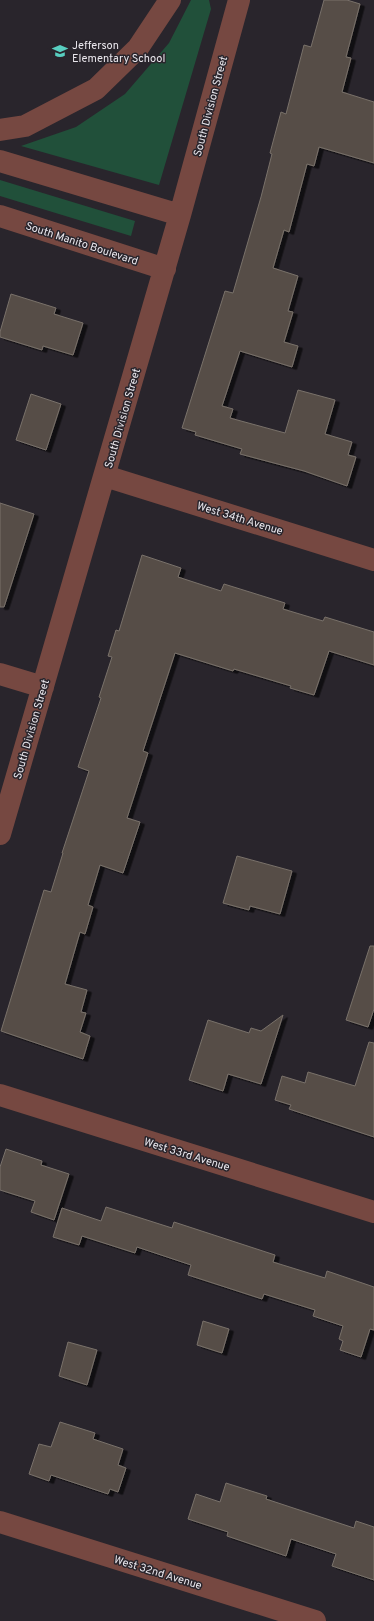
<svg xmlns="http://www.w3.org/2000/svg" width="374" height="1621" font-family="Overpass,sans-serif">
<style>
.green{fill:#21503a}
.building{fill:#564e47;stroke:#79716a;filter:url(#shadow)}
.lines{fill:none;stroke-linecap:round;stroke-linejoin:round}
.minor{stroke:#764841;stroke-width:22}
.labels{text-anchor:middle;stroke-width:3;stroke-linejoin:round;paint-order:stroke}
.poi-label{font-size:11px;fill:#eae7ed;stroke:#29252c;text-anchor:start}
.street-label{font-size:11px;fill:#eae7ed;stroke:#29252c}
</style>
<defs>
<filter id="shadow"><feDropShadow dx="4.5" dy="2.5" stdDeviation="0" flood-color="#0009"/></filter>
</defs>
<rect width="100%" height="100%" fill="#29252c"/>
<path class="green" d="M191,0H209L211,9L159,185L21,146L76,127L125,94L169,43Z
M0,180L135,221L131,236L0,196Z"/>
<path class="building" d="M324,0H347L360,4L346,57L351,58L342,92L374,102V163L319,147L314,166L307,164L289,232L284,230L273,268L298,276L288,311L293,312L284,342L298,346L292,367L240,351L222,406L233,409L230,418L285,433L298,390L335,400L325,434L352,442L348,455L356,457L347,486L304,471L240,454L242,449L195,435L196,432L182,428L225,291L233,293L261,197L272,154L270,153L281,112L286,114L304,45L311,47Z
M11,294L56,308L54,314L83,323L73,355L43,346L42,350L0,337V332Z
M31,394L61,404L46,450L16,440Z
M0,503L34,514L4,607H0Z
M142,555L181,568L178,577L221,591L224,584L285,603L283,609L323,621L325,617L374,632V665L329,651L314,695L290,688L291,686L234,669L233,671L175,653L143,751L148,753L127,818L140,822L123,873L100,865L88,905L93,907L85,934L80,932L65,984L87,990L81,1012L86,1013L80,1032L90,1036L83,1059L1,1031L44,890L51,892L63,853H62L89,771L78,767L101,698L99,697L112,657L108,656L116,630L119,631Z
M237,856L292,871L280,914L250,906L249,910L223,903Z
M370,946H374V1009L368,1027L346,1020Z
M283,1015L261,1084L228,1074L223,1091L189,1080L208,1020L249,1033L251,1028L261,1031Z
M369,1042L374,1043V1137L289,1109L291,1105L275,1100L282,1076L305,1083L308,1072L355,1086Z
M6,1149L42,1161L41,1165L69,1174L54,1220L31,1212L35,1201L0,1190V1167Z
M106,1207L172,1228L174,1222L275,1255L273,1262L325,1278L327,1271L374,1287V1330L370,1329L361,1357L340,1350L343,1341L339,1339L343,1326L313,1316L315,1310L264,1294L262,1299L188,1275L191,1265L137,1247L135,1253L82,1236L79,1245L53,1237L62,1208L101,1221Z
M203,1321L229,1329L222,1353L197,1345Z
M68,1342L97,1350L87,1385L59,1376Z
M60,1422L95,1433L93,1439L123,1449L118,1465L126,1468L118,1492L110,1489L108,1494L51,1475L49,1481L29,1474L39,1444L51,1447Z
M226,1483L267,1496L266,1499L354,1528L356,1521L374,1527V1580L332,1566L336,1554L291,1539L286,1556L227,1536L228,1532L188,1519L196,1494L220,1502Z"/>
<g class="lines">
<path class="minor" d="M0,130L25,126L96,89L138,48L170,0
M0,161L180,215
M0,216L165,269
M105,476L374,560
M0,674L43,687
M0,834L180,215L239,0
M0,1095L374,1212
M0,1522L315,1621"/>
</g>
<defs>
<g id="school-bare" transform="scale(1.2)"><path d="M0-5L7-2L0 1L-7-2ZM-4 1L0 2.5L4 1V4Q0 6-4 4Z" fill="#58cec0" stroke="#29252c" stroke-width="2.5" paint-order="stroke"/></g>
</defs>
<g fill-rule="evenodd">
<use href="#school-bare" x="60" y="51"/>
</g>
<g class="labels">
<g class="poi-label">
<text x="72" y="49">Jefferson<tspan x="72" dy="13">Elementary School</tspan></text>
</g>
<g class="street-label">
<text transform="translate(210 106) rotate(-75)" y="4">South Division Street</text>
<text transform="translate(82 243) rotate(18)" y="4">South Manito Boulevard</text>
<text transform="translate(122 418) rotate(-74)" y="4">South Division Street</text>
<text transform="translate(240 518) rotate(17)" y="4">West 34th Avenue</text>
<text transform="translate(31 729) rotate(-74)" y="4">South Division Street</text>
<text transform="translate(187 1154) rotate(17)" y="4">West 33rd Avenue</text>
<text transform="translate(158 1572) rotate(17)" y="4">West 32nd Avenue</text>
</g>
</g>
</svg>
